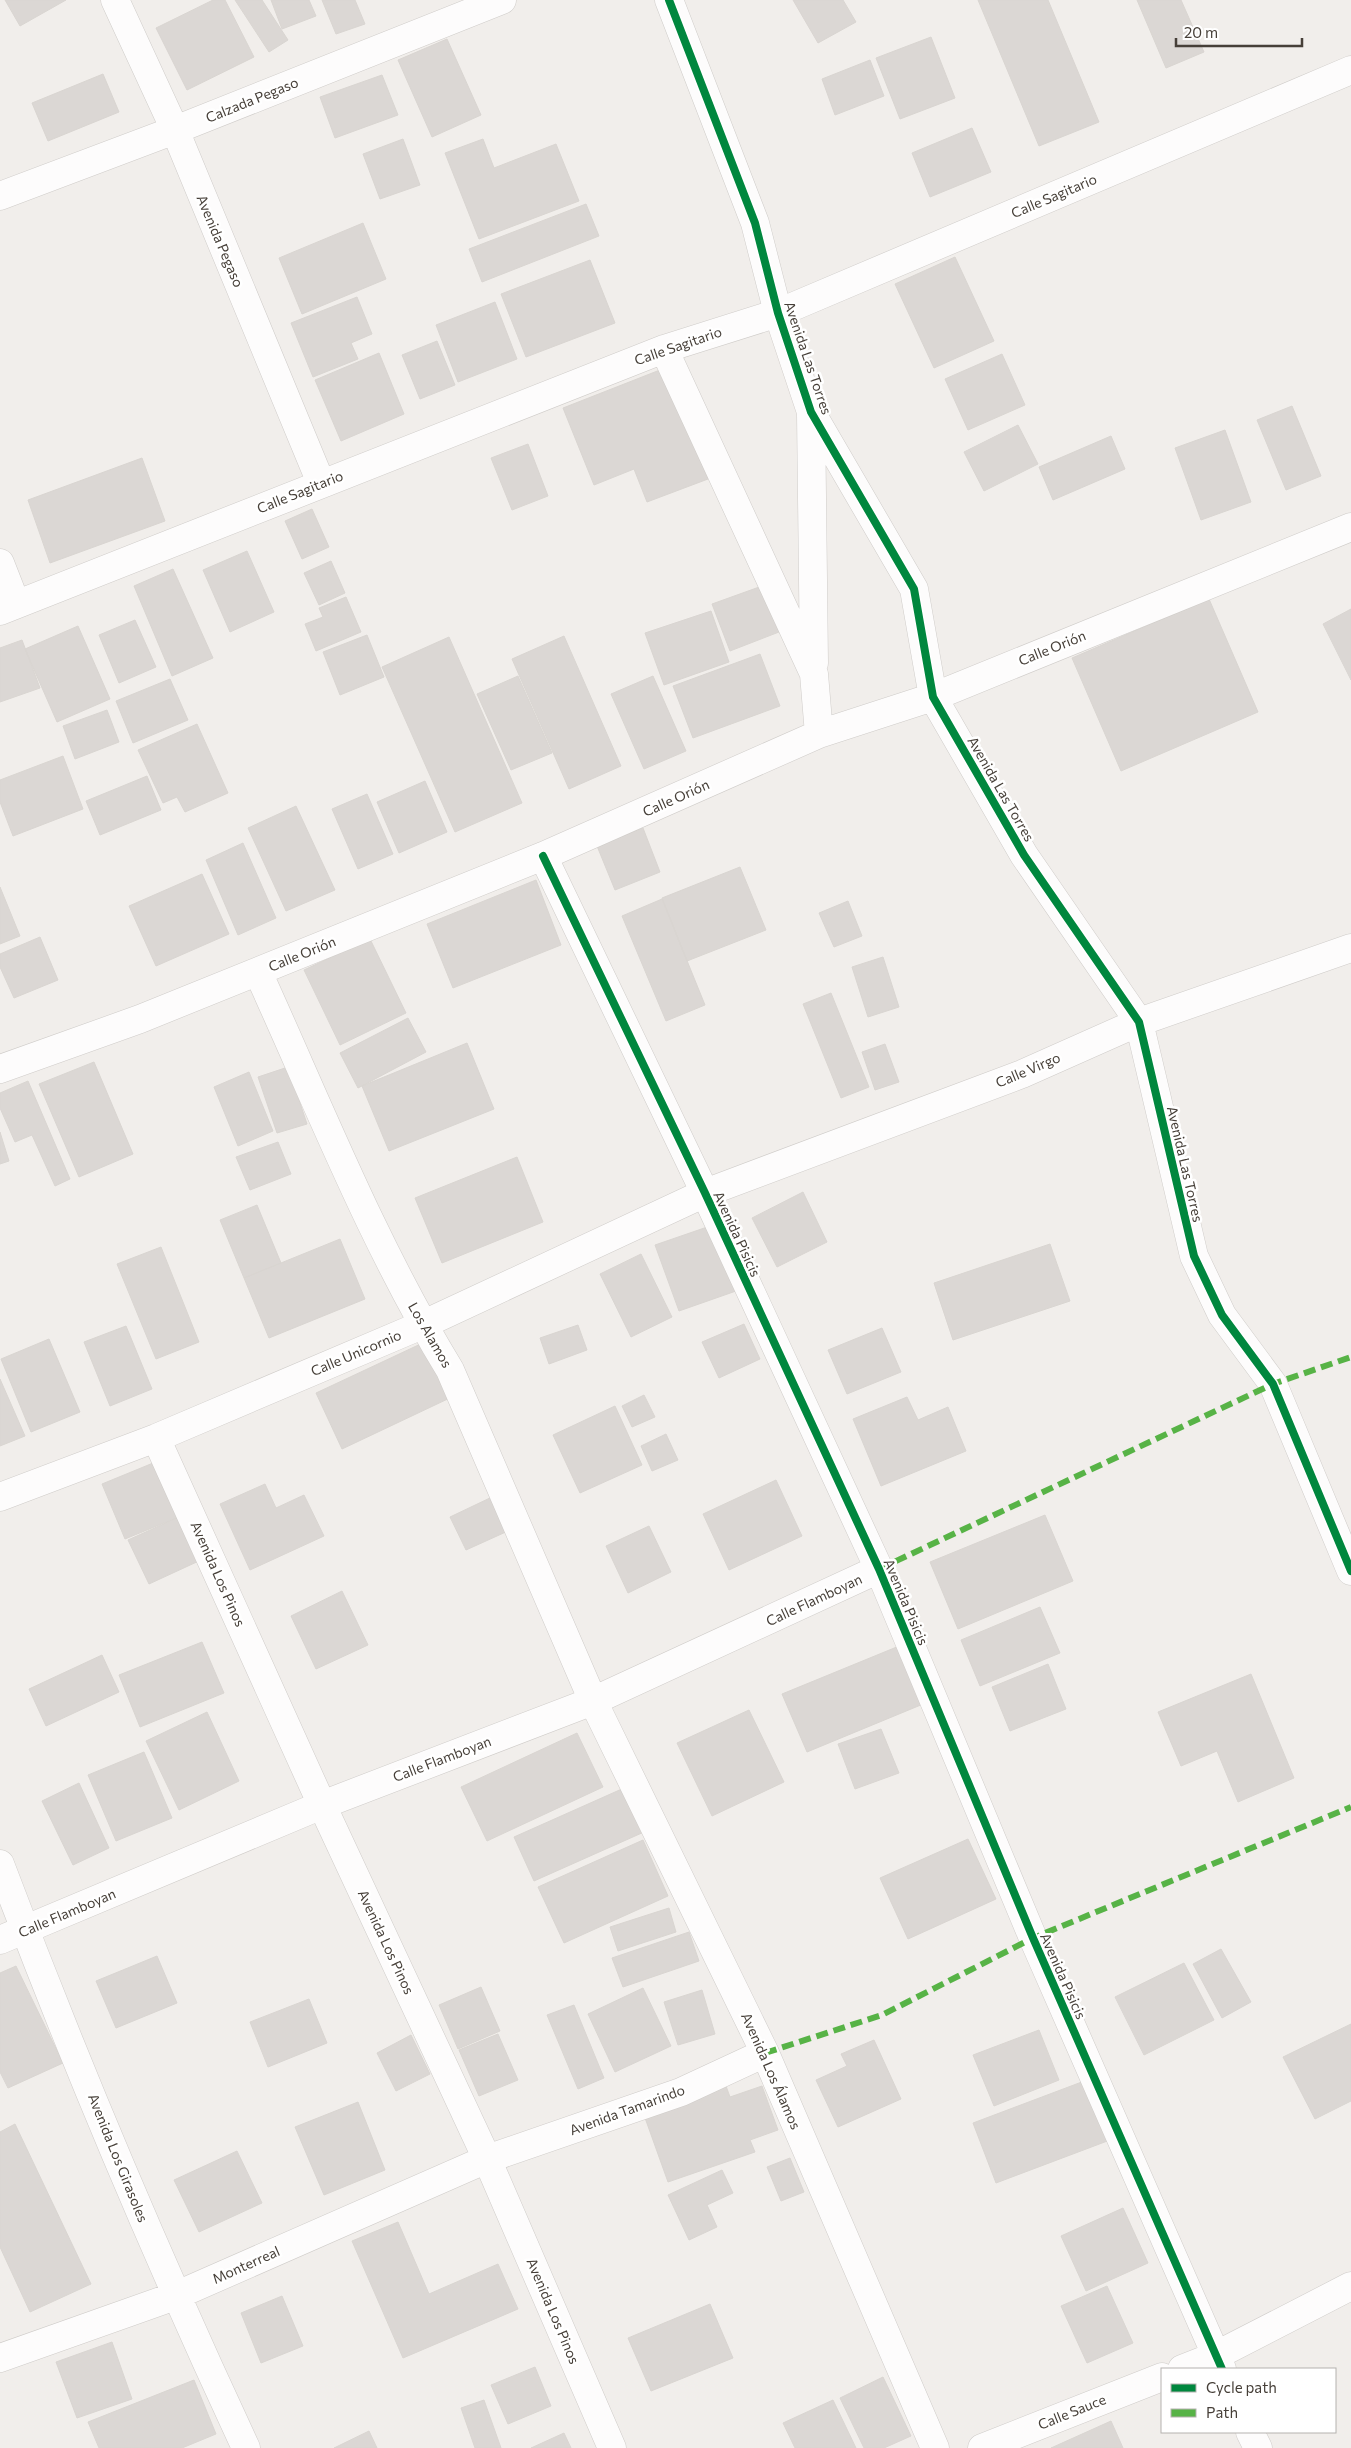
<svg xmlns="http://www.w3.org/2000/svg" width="1351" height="2448" font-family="Commissioner,sans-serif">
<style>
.building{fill:#dbd7d4;stroke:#d9d5d1}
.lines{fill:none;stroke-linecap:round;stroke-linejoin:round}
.street-casing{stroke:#cfccc9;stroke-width:29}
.street{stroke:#fdfcfc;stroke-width:28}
.quiet{stroke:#57b346;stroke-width:6;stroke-dasharray:12 6;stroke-linecap:butt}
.cycleway-casing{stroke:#fff;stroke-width:11}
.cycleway{stroke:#00873e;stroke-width:8}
.labels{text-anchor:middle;stroke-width:5;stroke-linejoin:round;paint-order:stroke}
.street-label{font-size:14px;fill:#463f38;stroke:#fff}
</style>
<rect width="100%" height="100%" fill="#f1eeeb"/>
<path class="building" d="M5,0H66L20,26Z
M213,0H225L254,57L187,90L156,28Z
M235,0H262L288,40L269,52Z
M271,0H309L316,16L282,29Z
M322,0H355L365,24L336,34Z
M793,0H843L856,22L818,43Z
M978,0H1048L1099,122L1039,146Z
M1137,0H1181L1204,52L1166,68Z
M931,37L955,98L900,119L876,58Z
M447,39L481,115L432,137L398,60Z
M870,60L884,96L835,115L822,79Z
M103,74L119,112L48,141L32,103Z
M382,75L398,115L335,138L320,97Z
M972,128L991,172L930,197L912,153Z
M403,139L420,185L380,199L363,154Z
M483,139L494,168L556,144L579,201L479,239L445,153Z
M586,204L599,236L482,282L469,249Z
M363,223L386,279L302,314L279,258Z
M955,257L994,341L934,368L895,284Z
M590,260L615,323L526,357L501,294Z
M357,297L372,334L351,343L358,359L313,377L291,323Z
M495,302L517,359L458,382L436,325Z
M437,341L455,385L420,399L402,355Z
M379,353L404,414L341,441L315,380Z
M1002,354L1025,405L968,430L945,379Z
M665,368L708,479L647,502L634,469L594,485L563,408Z
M1292,406L1321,476L1286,490L1257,420Z
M1018,425L1038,464L984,491L964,452Z
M1225,430L1251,502L1201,520L1175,448Z
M1111,436L1125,469L1053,500L1039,467Z
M528,444L548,496L512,510L491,458Z
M142,458L165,521L50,563L28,500Z
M312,509L329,547L302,559L285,521Z
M247,551L274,612L230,632L203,570Z
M331,561L345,593L319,605L304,573Z
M173,569L213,658L172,676L134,586Z
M762,586L779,632L730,651L712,604Z
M346,597L361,632L316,651L305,624L323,617L319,608Z
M1209,599L1258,712L1121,771L1072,658Z
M1351,609V680L1323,624Z
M711,611L729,662L664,685L645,633Z
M135,620L156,667L119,683L99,635Z
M78,626L110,699L57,722L25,649Z
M367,635L384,677L340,695L323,652Z
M564,636L621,766L569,789L512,659Z
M449,637L522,803L455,832L382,667Z
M22,640L40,688L0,702V648Z
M760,654L780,706L693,738L673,686Z
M518,676L552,753L511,770L477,694Z
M653,676L686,751L644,769L611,694Z
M170,679L188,720L133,743L116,701Z
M107,710L119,742L75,759L63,726Z
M197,724L228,793L185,812L177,797L163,803L138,750Z
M63,756L83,809L13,836L0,802V780Z
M147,776L161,810L100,835L86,801Z
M425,781L447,832L399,853L377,802Z
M367,794L393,854L358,869L332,809Z
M296,806L335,890L286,911L248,828Z
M643,828L660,872L615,890L597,846Z
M243,843L276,918L238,935L206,860Z
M740,867L766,930L687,961L662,898Z
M202,874L229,934L156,966L129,906Z
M536,880L561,945L453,988L427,924Z
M0,887L20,936L0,944Z
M662,899L705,1005L666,1021L622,916Z
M848,901L862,936L834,947L819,913Z
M40,937L58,980L14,998L0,967V954Z
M370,939L406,1013L340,1045L304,970Z
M883,957L899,1007L868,1017L852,967Z
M831,993L869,1087L841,1098L803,1004Z
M408,1018L426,1052L358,1088L340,1053Z
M467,1043L494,1109L389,1151L362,1086Z
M885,1044L899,1082L875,1090L862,1052Z
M94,1062L133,1154L79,1177L39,1084Z
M288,1067L307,1124L277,1133L258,1077Z
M249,1072L273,1131L238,1146L214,1087Z
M28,1081L70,1179L55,1186L32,1135L15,1142L0,1108V1093Z
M0,1132L9,1161L0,1164Z
M278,1142L291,1174L250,1190L236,1157Z
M517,1157L543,1222L442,1263L415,1198Z
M803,1192L827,1242L777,1267L752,1218Z
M257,1205L281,1263L244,1278L220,1220Z
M713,1225L736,1291L679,1311L655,1245Z
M340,1239L365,1299L269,1338L244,1278Z
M1050,1244L1070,1301L953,1340L934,1283Z
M161,1247L199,1342L156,1359L117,1264Z
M641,1254L672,1317L631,1337L600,1274Z
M744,1324L760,1359L719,1378L702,1342Z
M578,1325L587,1350L549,1364L540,1338Z
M126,1326L152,1389L110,1406L84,1342Z
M882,1328L901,1372L847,1394L828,1350Z
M49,1339L80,1412L31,1432L1,1359Z
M427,1341L454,1396L342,1449L316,1393Z
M0,1379L25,1436L0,1446Z
M644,1395L655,1417L632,1427L622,1406Z
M907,1397L918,1420L948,1407L966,1451L881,1486L853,1419Z
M615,1406L642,1465L580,1493L553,1435Z
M666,1434L678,1460L652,1471L641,1446Z
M158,1461L181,1516L125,1539L102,1484Z
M776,1480L802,1536L729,1570L703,1514Z
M265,1484L276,1508L304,1495L324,1536L250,1570L220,1504Z
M492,1497L508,1531L466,1550L450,1517Z
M1045,1515L1073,1581L958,1629L930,1562Z
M181,1516L201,1560L149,1584L128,1540Z
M649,1526L671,1572L628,1593L606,1546Z
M342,1591L368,1645L316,1669L291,1616Z
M1040,1607L1060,1653L980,1686L961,1640Z
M202,1642L224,1693L140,1727L119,1675Z
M904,1644L928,1702L807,1752L782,1694Z
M102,1655L119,1692L46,1726L29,1689Z
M1048,1664L1066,1709L1010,1731L992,1687Z
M1251,1674L1294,1778L1238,1802L1217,1751L1181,1766L1158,1712Z
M749,1710L784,1782L712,1816L677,1743Z
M207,1712L239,1781L179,1810L146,1741Z
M881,1729L899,1773L855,1789L838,1744Z
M577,1733L603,1787L487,1841L461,1787Z
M144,1752L172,1818L116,1841L88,1775Z
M79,1783L109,1848L73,1865L42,1801Z
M624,1788L644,1832L534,1881L514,1837Z
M968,1839L996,1899L908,1939L880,1878Z
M643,1840L668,1896L564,1943L538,1887Z
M669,1908L676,1932L618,1951L610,1927Z
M689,1932L699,1961L623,1987L612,1958Z
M1221,1949L1251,2002L1222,2018L1193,1964Z
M157,1956L177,2003L116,2028L96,1981Z
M1184,1963L1214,2020L1144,2055L1115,1997Z
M16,1966L63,2063L8,2088L0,2072V1973Z
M481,1987L500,2031L458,2049L439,2005Z
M643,1988L671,2046L615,2072L588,2014Z
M702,1990L715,2034L678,2045L664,2002Z
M309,1999L327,2043L268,2067L250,2022Z
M574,2005L604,2078L578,2089L547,2015Z
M1351,2024V2101L1315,2119L1283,2057Z
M1039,2030L1059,2080L994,2106L973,2055Z
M498,2034L518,2080L479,2096L459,2050Z
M411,2035L430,2074L396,2091L377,2053Z
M874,2040L901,2099L838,2127L816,2080L847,2066L841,2054Z
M1087,2080L1110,2140L996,2183L973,2123Z
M726,2086L730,2097L762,2086L778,2130L750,2140L755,2152L668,2182L644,2115Z
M358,2102L385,2170L324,2195L295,2127Z
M15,2124L91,2284L30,2312L0,2247V2132Z
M237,2151L262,2203L199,2232L174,2180Z
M790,2158L804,2192L781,2201L767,2167Z
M722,2170L733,2193L707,2205L717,2227L689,2240L668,2195Z
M1123,2208L1148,2263L1086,2291L1061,2236Z
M398,2222L429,2294L498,2264L518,2309L403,2358L352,2241Z
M1107,2286L1133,2343L1087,2363L1061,2306Z
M282,2296L303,2346L261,2363L241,2313Z
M710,2304L733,2358L651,2391L628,2338Z
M112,2342L132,2399L77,2418L56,2362Z
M535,2367L551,2406L508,2424L491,2385Z
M883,2377L911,2436L884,2448H864L840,2398Z
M194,2380L216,2434L182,2448H99L88,2422Z
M484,2400L501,2448H475L461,2408Z
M833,2400L856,2448H795L783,2423Z
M1111,2421L1123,2448H1051Z
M369,2431L377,2448H334Z
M564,2433L571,2448H531Z"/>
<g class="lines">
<g class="street-casing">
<path id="street" d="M115,0L175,130L321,483
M669,0L755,223L778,313L811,412L914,589L933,697L1024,855L1139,1022L1194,1256L1222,1315L1273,1384L1351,1571
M0,196L175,130L502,0
M664,349L814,674L819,734
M811,414L814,663
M0,563L16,604
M0,611L664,349L778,313L1351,70
M543,856L705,1193L879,1569L1033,1938L1222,2369
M258,972C319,1106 373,1244 450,1370L593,1701L765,2053L935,2448
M0,1069L140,1019L543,856L819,734L933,697L1351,527
M156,1438L322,1805L487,2159L612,2448
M0,1497L156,1438L422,1325L705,1193L1022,1074L1139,1022L1351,948
M0,1864C74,2061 157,2257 246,2448
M0,1940L322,1805L593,1701L879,1569
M0,2358L175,2296L487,2159L681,2092L765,2053
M1182,2369L1215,2356L1351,2286
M1250,2432L1258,2448
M982,2448L1162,2377"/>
</g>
<use href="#street" class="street"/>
<path class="quiet" d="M879,1569L1273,1384L1351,1357
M765,2053L882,2015L1033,1938L1351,1807"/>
<g class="cycleway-casing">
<path id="cycleway" d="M669,0L755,223L778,313L811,412L914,589L933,697L1024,855L1139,1022L1194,1256L1222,1315L1273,1384L1351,1571
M543,856L705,1193L879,1569L1033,1938L1222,2369"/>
</g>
<use href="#cycleway" class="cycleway"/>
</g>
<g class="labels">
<g class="street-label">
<text transform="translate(252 100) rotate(-22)" y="5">Calzada Pegaso</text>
<text transform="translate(1054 196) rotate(-23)" y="5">Calle Sagitario</text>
<text transform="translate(220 241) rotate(67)" y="5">Avenida Pegaso</text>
<text transform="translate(678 346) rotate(-19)" y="5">Calle Sagitario</text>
<text transform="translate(808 358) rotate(71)" y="5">Avenida Las Torres</text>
<text transform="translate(300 492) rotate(-22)" y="5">Calle Sagitario</text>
<text transform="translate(1052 648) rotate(-22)" y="5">Calle Orión</text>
<text transform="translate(1001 789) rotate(60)" y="5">Avenida Las Torres</text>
<text transform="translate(676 798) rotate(-24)" y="5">Calle Orión</text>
<text transform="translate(302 954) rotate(-22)" y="5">Calle Orión</text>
<text transform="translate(1028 1070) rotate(-23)" y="5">Calle Virgo</text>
<text transform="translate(1185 1164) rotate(77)" y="5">Avenida Las Torres</text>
<text transform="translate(737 1234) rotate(65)" y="5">Avenida Pisicis</text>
<text transform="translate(430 1335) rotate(60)" y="5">Los Alamos</text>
<text transform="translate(356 1353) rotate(-23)" y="5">Calle Unicornio</text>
<text transform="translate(218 1574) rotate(66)" y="5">Avenida Los Pinos</text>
<text transform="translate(814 1600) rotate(-25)" y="5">Calle Flamboyan</text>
<text transform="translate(906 1602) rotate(67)" y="5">Avenida Pisicis</text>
<text transform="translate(442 1759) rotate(-21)" y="5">Calle Flamboyan</text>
<text transform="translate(67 1913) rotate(-23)" y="5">Calle Flamboyan</text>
<text transform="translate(386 1942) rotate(65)" y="5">Avenida Los Pinos</text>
<text transform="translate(1063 1976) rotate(66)" y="5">Avenida Pisicis</text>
<text transform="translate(771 2071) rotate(66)" y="5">Avenida Los Álamos</text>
<text transform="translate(627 2110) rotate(-20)" y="5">Avenida Tamarindo</text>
<text transform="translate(118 2158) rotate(68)" y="5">Avenida Los Girasoles</text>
<text transform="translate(246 2265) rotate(-24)" y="5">Monterreal</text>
<text transform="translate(553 2311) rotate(67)" y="5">Avenida Los Pinos</text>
<text transform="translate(1072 2412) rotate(-22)" y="5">Calle Sauce</text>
</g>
</g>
<rect x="1161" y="2368" width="175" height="65" fill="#ffffff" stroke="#b5b2af"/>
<rect x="1171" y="2384" width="25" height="8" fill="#00873e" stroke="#b5b2af"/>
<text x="1206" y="2393" font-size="15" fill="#463f38">Cycle path</text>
<rect x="1171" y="2409" width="25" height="8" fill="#57b346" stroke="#b5b2af"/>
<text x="1206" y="2418" font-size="15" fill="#463f38">Path</text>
<path d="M1176 38v8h126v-8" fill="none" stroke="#463f38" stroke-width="2.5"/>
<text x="1184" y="38" font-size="15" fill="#463f38" stroke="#ffffff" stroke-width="4" paint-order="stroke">20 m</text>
</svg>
